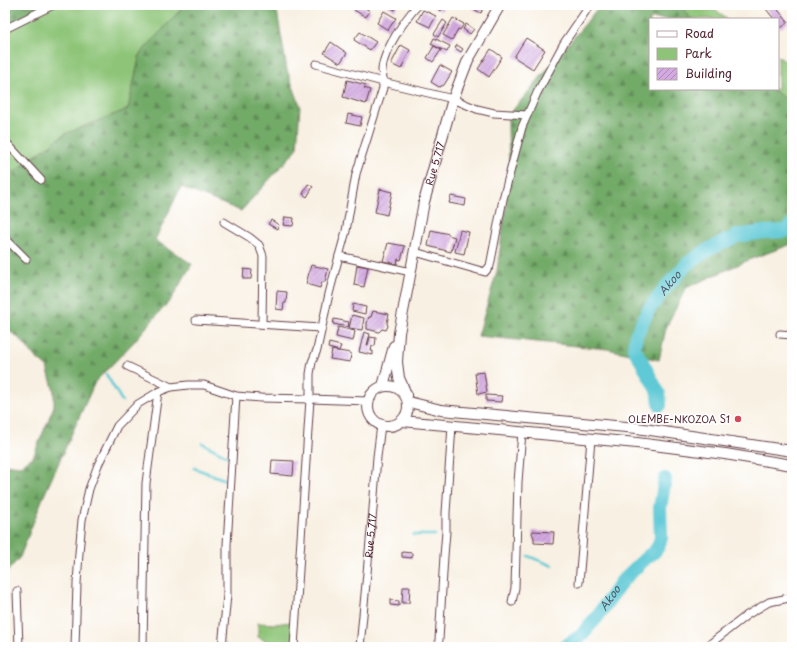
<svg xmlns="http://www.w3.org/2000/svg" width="797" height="652" font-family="'Playpen Sans',sans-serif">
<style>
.green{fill:#8dc477;stroke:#6c7251}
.forest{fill:url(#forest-firs);stroke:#5e644a}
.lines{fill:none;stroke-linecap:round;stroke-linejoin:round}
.stream{stroke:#5ec9d6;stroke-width:2.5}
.river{stroke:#5ec9d6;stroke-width:14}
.building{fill:url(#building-hatch)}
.street-casing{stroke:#643e46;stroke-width:9}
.secondary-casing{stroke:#643e46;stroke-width:12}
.street{stroke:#fff;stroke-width:7}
.secondary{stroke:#fff;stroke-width:10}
.poi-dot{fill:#d1495b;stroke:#fff;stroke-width:1.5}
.labels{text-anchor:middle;stroke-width:3.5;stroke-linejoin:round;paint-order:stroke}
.street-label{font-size:10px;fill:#4a1f2b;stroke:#fff}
.poi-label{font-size:10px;fill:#4a1f2b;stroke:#fff;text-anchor:end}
.water-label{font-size:11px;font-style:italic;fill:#515a67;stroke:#fff}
</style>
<defs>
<pattern id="forest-firs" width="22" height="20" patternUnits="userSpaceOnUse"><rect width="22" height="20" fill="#72aa68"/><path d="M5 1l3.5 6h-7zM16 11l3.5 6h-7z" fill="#608a56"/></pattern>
<pattern id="building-hatch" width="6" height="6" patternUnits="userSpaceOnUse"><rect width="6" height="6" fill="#d3a9e2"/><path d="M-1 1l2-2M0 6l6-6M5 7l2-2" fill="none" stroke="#ad89b7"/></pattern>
</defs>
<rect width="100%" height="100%" fill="#fff"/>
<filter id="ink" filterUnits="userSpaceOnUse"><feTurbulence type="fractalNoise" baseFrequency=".025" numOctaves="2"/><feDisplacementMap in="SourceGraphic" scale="8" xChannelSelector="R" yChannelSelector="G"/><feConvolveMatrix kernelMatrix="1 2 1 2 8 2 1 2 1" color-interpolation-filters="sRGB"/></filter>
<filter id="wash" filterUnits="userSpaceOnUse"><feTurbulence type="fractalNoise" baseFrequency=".012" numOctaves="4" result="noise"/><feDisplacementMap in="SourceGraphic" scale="16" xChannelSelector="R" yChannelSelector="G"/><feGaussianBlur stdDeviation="0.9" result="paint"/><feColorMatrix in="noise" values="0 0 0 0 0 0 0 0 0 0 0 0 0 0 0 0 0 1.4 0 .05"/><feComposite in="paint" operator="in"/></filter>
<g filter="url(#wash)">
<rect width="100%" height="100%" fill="#f8f0e2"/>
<path class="green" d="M47,5H185L140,54L128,109L65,134L11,174L5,170V31Z
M681,5H709L728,19H691Z
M778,56L792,67V104L772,89H778Z
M291,622L293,625V647C280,647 270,643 258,637V623L275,624Z"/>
<path class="forest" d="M5,5H47L5,31Z
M185,5H276L287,70L300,105L297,149L241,211L181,187L155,240L192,264L172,298L131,345L95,382L42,500L20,557L5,574V464L20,466L33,457L54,406V391L47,367L35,357L22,341L5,327V170L11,174L65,134L128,109L140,54Z
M600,5H681L691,19H650V89H772L792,104V244L751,259L686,288L666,328L659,360L607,349L478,336L497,271L509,182L508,116L585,24Z"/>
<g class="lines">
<path class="stream" d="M106,374L122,401
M202,443L231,458
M194,468L226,480
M413,535H435
M528,556L553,566"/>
<g class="river">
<path id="s1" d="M660,405L659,394L642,362L634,349L636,335L649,309L667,286L688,263L711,248L737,236L764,232L785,231L792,225"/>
<path id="s2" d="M564,647L582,635L588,627L597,617L605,605L623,580L647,557L654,552L658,547L661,538L660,508L665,479"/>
</g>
</g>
<g id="blocks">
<path class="building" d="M356,5H360L370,11L366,17L354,10Z
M386,5H398L395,10Z
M430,5H444L441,11Z
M465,5H484L481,13Z
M770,5H774L788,22L781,28L778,24V19H774L766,9Z
M423,10L436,16L430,27L417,21Z
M384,11L396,18L388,30L377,23Z
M453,18L464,24L460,30L458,29L452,40L443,35Z
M443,20L447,23L438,37L434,34Z
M466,24L474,29L470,34L463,29Z
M360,32L376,42L370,50L354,40Z
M434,38L450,46L447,52L431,44Z
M526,38L545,50L533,69L514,57Z
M331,42L347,53L340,63L324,53Z
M401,45L410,50L401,69L391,64Z
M457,45L463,49L461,52L455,48Z
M434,46L441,50L433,62L427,58Z
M491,49L502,57L489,77L478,69Z
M440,65L452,72L444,85L439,87L431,82Z
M347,80L366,85L364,88L370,90L366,104L343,97Z
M348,114L362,117L360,126L346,123Z
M308,184L313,187L307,197L303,194Z
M380,189L392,192L387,215L375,212Z
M451,196L466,199L465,206L449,203Z
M285,217L294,218L293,226L283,225Z
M271,220L279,225L277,229L268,224Z
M431,230L449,234L448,235L455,237L451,252L428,246Z
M460,230L469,232L464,254L455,252Z
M388,243L405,246L401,260L398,259L397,264L383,261Z
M311,265L328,269L325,282H322L320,288L306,284Z
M357,265L368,267L364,287L354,285Z
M244,269L252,270L251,279H243Z
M277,291L287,292L286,303H284L283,310L276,309Z
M353,304L366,307L365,314L352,311Z
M373,311L389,314L387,323L388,326L386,330L382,329L379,332L367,329V323L369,317H371Z
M352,315L364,318L362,330L349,328Z
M334,319L349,322L348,327L333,324Z
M338,327L355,331L353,341L336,337Z
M364,332L370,334L367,345H368L370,337L376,338L375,346H372L371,351H373V355L359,352Z
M329,343L341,346L339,351L328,348Z
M332,350L351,353L350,362L330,359Z
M484,372L487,392L478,394L475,373Z
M486,395L502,396L501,402L486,401Z
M272,460L294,461L293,476L271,474Z
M533,531L554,532L553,544L534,543V538L532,533Z
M402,552L412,553V558L402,557Z
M403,587H410L409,603H402Z
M390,600L399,601V606L390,605Z"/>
</g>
</g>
<g filter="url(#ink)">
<use href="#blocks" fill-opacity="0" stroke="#643e46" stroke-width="1"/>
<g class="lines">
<g class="street-casing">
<g id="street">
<path d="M5,29L53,5"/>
<path d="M316,64L383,82L453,99L477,109L494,113L527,115"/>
<path d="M5,141L41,180"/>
<path d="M224,222L249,237L259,245L263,256L262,324"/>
<path d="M5,238L26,259"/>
<path d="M415,252L485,272L490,266L503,199L522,127L537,93L564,43L590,5"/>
<path d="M339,256L411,272"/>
<path d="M196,320L321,328"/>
<path d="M780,334L792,335"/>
<path d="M127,366L171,387"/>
<path d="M579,583L591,439"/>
<path d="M17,591L19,647"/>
<path d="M512,602L515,588L518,482L522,432"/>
<path d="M439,640L444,556L446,532V513L452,426"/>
<path d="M75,647L77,584L79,553L82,520L89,489L98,465L117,426L138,404L158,392L171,387L188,385H204L236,396L261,398L310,399L368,401"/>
<path d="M143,647L146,483L158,392"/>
<path d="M222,647L227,595V545L236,396"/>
<path d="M294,647L310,399V374L312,362L317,350L329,294L339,256L346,231L356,174L383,88C383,85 383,82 383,79C383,76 382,73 382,70C383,51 405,19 418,5"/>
<path id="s3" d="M360,647L373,509L377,457L381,425"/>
<path d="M706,647L747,615L769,602L789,598L792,599"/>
</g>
</g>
<g class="secondary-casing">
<g id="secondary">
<circle cx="388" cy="406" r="20"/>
<path d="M383,386L394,346"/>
<path id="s4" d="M406,394L399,378L397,362L399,333L424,202L453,99L468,60L500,5"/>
<path d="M409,402L441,410L637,428L792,451"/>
<path d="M402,421L637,443L725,454L792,465"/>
</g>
</g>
<use href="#street" class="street"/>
<use href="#secondary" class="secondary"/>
</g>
</g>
<circle class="poi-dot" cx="738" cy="419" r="4"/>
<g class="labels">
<g class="street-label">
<text dy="4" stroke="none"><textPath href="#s4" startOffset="236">Rue 5.717</textPath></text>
<text dy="4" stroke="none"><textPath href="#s3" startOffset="112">Rue 5.717</textPath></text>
</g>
<g class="poi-label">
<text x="730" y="423">OLEMBE-NKOZOA S1</text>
</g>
<g class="water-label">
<text dy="4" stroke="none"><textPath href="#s1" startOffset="139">Akoo</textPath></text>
<text dy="4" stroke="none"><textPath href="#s2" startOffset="68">Akoo</textPath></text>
</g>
</g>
<rect width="797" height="652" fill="none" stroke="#fff" stroke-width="20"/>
<rect x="649" y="18" width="130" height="72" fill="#ffffff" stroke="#b7a5aa"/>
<rect x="657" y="31" width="20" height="6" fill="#ffffff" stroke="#b7a5aa"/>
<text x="685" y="38" font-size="12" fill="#4a1f2b">Road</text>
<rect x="657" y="48" width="20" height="12" fill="#8dc477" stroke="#b7a5aa"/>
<text x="685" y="58" font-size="12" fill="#4a1f2b">Park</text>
<rect x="657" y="68" width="20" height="12" fill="url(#building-hatch)" stroke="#b7a5aa"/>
<text x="685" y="78" font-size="12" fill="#4a1f2b">Building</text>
</svg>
